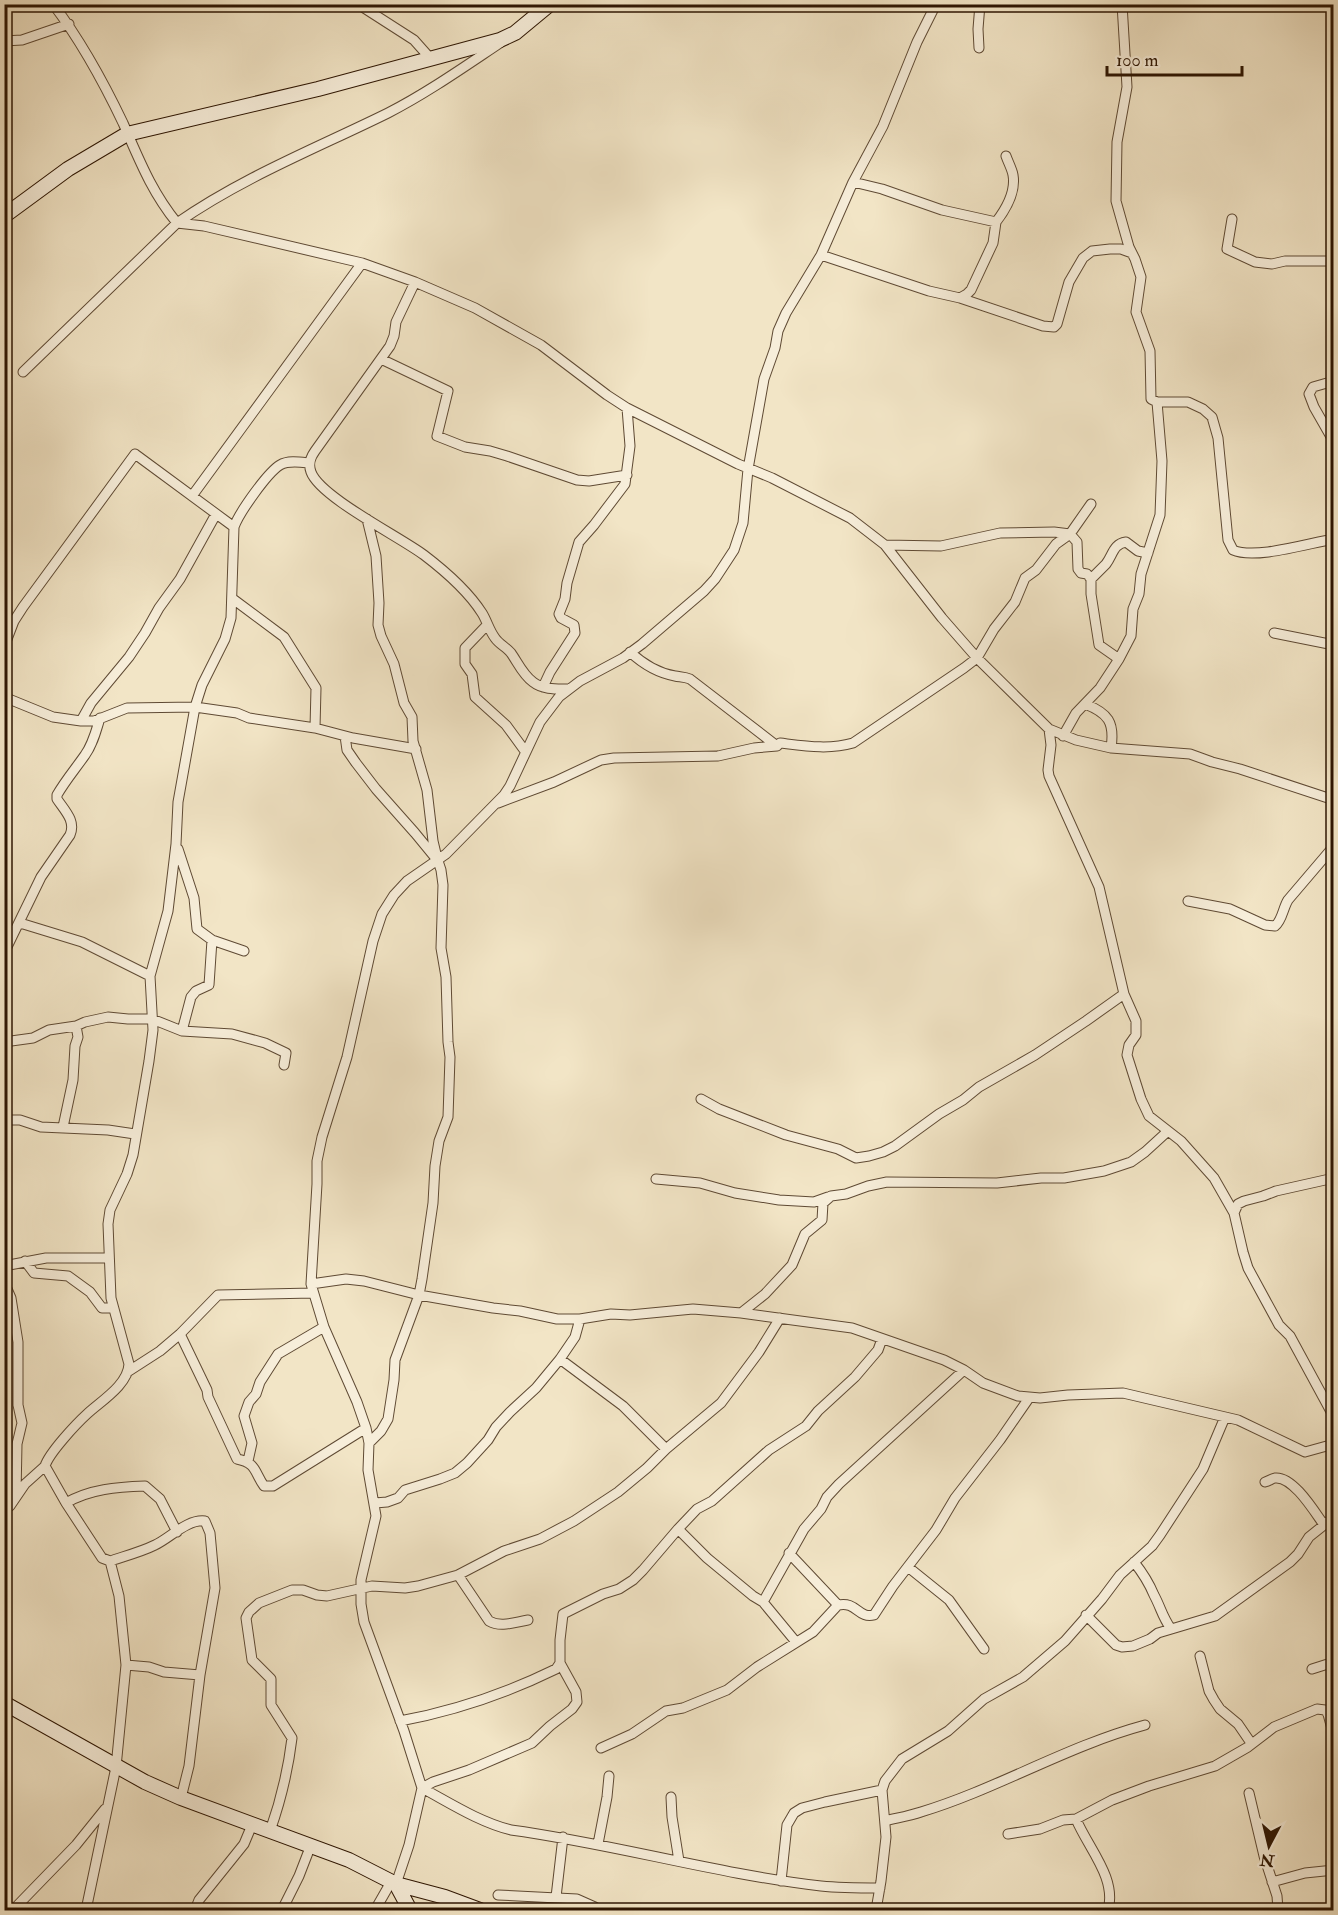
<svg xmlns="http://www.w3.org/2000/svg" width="1338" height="1915" font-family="'IM FELL Double Pica',serif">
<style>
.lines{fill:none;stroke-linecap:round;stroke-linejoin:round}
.street-casing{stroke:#5f4a34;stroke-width:11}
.secondary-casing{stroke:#2e1603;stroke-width:16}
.street{stroke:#f7eeda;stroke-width:9}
.secondary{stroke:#f7eeda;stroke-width:14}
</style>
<rect width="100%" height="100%" fill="#f2e5c6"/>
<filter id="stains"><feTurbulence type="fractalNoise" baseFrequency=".00333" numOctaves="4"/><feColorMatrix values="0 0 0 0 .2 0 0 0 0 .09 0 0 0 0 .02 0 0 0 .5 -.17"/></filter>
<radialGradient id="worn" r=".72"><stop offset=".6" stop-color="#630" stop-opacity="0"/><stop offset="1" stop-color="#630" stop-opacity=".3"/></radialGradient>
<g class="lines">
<g class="street-casing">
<path id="street" d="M53,4C81,41 103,81 123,123C139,159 151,191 177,223L204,226L362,263L415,282L475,308L541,345L607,395L627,408L738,464L772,478L850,518L885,545L942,618L977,658L1049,729L1076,740L1111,748L1190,754L1212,762L1240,769L1334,800
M358,4L414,40L430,58
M1122,4L1127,87L1117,142L1116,201L1129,247L1135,259L1141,277L1136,312L1150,351L1151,399L1157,402H1188L1203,409L1212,417L1218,438L1228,540L1233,550C1255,560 1309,543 1334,539
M4,41L22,40L69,24
M979,48L978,29L980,4
M853,182L882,189L942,210L996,222C1006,209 1016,192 1013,175C1012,169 1008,162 1006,156
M1232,219L1227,249L1255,262L1272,264L1285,261H1334
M821,255L929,291L960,298L1043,326L1054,327L1057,324L1069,282L1083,258L1092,251L1110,249H1121L1132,253
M415,282L396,322L394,336L390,346L315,451C310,458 308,464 311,472C320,497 400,537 424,555C445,571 468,591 482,613C487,621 489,630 495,638C499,644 506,647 511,653C518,663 523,675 533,682C543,690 557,689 568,689
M960,298L967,294L971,290L993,243L996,222
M381,359L448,391L437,436L465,447L490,451L507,456L577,480L589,481L627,475
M23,372L177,223C243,177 317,148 388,113C427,93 464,67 500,43
M1334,381L1313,387L1309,394L1314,407L1334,442
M192,496L362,263
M367,519L376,556L379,603L378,625L381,636L394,664L404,703L412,717L413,741L427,790L433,841L437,858
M885,545L941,546L1000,533L1054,532L1070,534L1077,542L1078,569L1081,573L1087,574L1091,579V594L1099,645L1119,659
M1091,579C1096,574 1101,569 1106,564C1113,555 1113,544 1126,542L1138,551L1148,553
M233,599L284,637L316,688L315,728
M487,625L465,648V664L472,674L475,697L506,725L525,751
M1274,633L1334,645
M4,647L14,621L23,607L135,454L234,527
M630,652C643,664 658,673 675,676C680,677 685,677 690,679L777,746
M543,687L550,672L575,633L574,625L561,618L559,614L565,599L567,583L579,542L594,525L625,484L630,446L627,408
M4,697L53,717L81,721H94L127,708L195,707L237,713L249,718L315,728L353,738L416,749
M1085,704C1108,713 1115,722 1111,748
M81,721L91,703L129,657L145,633L159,608L180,579L216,514
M1049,729L1051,745L1048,770L1049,776L1099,887L1124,994L1136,1021V1035L1129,1045L1127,1055L1141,1099L1149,1116L1181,1141L1214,1178L1234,1213L1243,1252L1248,1268L1279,1325L1290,1336L1334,1417
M345,736L347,750L356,763L376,789L415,833L438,861L441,870L443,885L441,948L446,977L448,1042L450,1057L448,1117L439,1141L435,1166L433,1203L422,1279L419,1295L395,1360L394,1380L388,1419L381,1431L369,1443
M1063,736L1076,713L1100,688L1119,659L1131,636L1133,609L1139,594L1141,574L1160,515L1162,461L1157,402
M498,803L554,782L601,760L614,758L718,756L754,748L777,746L780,743C805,746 829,750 853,743L964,668L977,658L994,629L1015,602L1025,578L1036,570L1056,544L1070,534L1091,504
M178,849L194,898L197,929L212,940L244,951
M1188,901L1230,909L1265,925L1275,926C1282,921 1283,908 1288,900L1334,846
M20,923L82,942L150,976
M4,953L41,877L70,835C76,821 65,811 57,799V795C65,781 76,768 85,755C93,744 96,731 100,718
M182,1031L191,997L196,991L209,985L212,940
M4,1042L33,1038L49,1030L76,1026L85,1022L108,1017L128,1019H152L182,1031L232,1034L265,1043L286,1053L284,1065
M701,1099L719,1109L786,1135L838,1149L856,1158L869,1156L883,1152L895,1146L939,1114L963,1100L979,1087L1035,1055L1086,1021L1124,994
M4,1120H20L41,1127L108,1130L135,1134
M63,1127L73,1080L75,1046L78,1037L76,1026
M656,1179L700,1183L735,1193L779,1200L814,1202L828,1197
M1234,1213L1238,1204L1244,1201L1263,1196L1276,1191L1334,1178
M25,1261L34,1273L68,1276L90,1292L102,1308H113
M4,1266L46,1258H109
M4,1282L11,1298L18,1342V1405L22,1423L17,1444L16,1495
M311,1284L346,1279L364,1281L419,1295L493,1308L520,1311L557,1319H580L611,1314L630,1315L693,1309L741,1313L852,1328L944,1360L964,1370L983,1383L1018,1396L1040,1398L1068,1395L1123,1393L1238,1420L1305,1452L1334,1444
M741,1313L765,1294L792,1265L805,1234L822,1220L823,1203L831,1196L846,1194L868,1186L887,1182L997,1183L1041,1178H1064L1104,1171L1131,1162L1145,1152L1168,1131
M180,1334L207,1390L208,1397L237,1459C257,1463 254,1472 264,1486H273L366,1428
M560,1359L623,1406L666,1449
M129,1371L160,1351L180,1334L218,1295L313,1293
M248,1461L252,1443L244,1416L249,1402L256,1394L260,1382L278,1354L324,1327
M1265,1482C1269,1481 1271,1479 1275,1478C1293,1476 1314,1511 1324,1525
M66,1503C90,1489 117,1487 145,1486L160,1499L177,1532
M375,1503L387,1502L398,1498L405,1490L440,1479L455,1473L467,1463L488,1440L496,1427L510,1412L536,1388L560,1359L575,1337L580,1319
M4,1510L10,1506L25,1484L45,1466
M678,1529L707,1558L753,1596L763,1602
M789,1553L838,1605
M110,1561C125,1556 141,1552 155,1545C170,1538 187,1519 205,1521L210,1533L215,1588L200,1675L189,1766L181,1798
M1134,1562C1142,1572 1149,1583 1154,1595C1161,1608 1162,1616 1171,1629
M908,1567L949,1600L984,1649
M458,1575L489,1621C501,1628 515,1622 528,1620
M1086,1615L1116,1645L1122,1647L1133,1646L1150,1639L1158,1633L1215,1616L1290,1562L1298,1554L1309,1537L1334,1517
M796,1642L763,1602L804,1529L821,1509L827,1497L839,1484L964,1370
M1200,1656L1209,1691L1214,1700L1220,1709L1238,1724L1251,1743
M126,1665L149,1667L164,1672L200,1675
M1312,1669L1334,1662
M400,1721C454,1711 507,1693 556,1669L560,1663V1640L563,1614L603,1594L619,1589L633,1580L643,1570L678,1529L697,1509L712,1501L769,1450L806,1426L818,1411L855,1377L878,1350L882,1339
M601,1748L632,1734L666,1711L683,1708L727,1690L757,1667L813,1632L838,1605C857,1601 858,1619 874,1615L893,1586L936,1530L955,1498L1000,1440L1029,1398
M422,1788C450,1803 479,1822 511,1830C615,1844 716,1874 821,1886C840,1888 860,1888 880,1888
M422,1788L433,1782L469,1770L532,1743L550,1726L572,1709L577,1702L576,1692L560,1663
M1249,1793L1264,1856L1277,1896L1278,1910
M671,1797L672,1817L679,1861
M1076,1819C1088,1848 1117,1878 1108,1910
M885,1821C897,1818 909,1816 921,1812C997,1789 1067,1746 1145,1725
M270,1831C281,1800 288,1771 292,1738L271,1705V1679L252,1660L246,1618L249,1612L259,1603L292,1590H303L317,1595L327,1596L372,1586L405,1588L418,1586L458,1575L504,1551L540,1539L574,1521L618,1492L647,1468L666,1449L721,1403L759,1352L780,1318
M1008,1834L1040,1829L1063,1820L1076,1819L1112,1800L1149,1786L1215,1766L1248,1747L1274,1727L1317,1709L1325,1710L1328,1714L1334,1736
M598,1844L607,1797L609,1776
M781,1881L787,1825L794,1813L802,1808L825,1802L882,1790
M1272,1882L1305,1873L1334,1870
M396,1884L409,1845L422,1788L404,1731L364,1622L361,1604V1580L376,1516L368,1470L369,1443L366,1428L357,1402L324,1327L311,1284L317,1184V1161L322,1137L347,1057L373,941L382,914L394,895L407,881L446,854L504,795L510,786L540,722L559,697L580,681L623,658L642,644L704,591L715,579L734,550L743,523L748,469L764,379L775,348L778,331L786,313L821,255L853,182L883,126L917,42L936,4
M498,1895L577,1899L595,1907
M556,1897L563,1837
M13,1910L76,1845L105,1809
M86,1910L116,1767L126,1665L119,1596L110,1561L102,1558L66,1503L45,1466C49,1453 76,1424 87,1414C101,1401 128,1385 129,1364L111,1298L108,1224L110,1210L127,1174L133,1155L149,1061L153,1030L150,976L168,911L176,844L178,802L195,707L202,685L225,639L231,618L234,527C239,513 267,473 280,465C288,460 300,462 309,463
M195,1910L199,1900L244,1844L252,1825
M282,1910L299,1876L311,1845
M375,1910L391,1882
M876,1910L881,1881L886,1837L882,1790L885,1781L902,1759L948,1731L984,1699L1023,1677L1065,1641L1102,1599L1120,1575L1152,1546L1160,1535L1203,1469L1225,1417"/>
</g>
<g class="secondary-casing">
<path id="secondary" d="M4,216L68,169L127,134L318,89L500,40L515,33L550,4
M4,1703L145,1782L181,1798L349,1860L396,1884L410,1910
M396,1884L445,1897L480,1910"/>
</g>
<use href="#street" class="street"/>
<use href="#secondary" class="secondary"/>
</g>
<rect width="1338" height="1915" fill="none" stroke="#f2e5c6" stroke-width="24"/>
<rect x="6" y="6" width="1326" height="1903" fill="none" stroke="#2e1603" stroke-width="3"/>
<rect x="12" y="12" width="1314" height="1891" fill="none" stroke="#2e1603" stroke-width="1.5"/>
<g transform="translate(1269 1846) rotate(187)" stroke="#f7eeda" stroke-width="4.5" paint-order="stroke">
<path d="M0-4.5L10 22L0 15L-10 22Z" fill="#2e1603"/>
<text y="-9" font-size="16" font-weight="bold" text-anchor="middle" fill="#2e1603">N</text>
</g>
<path d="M1107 66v9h135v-9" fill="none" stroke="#2e1603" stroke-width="3"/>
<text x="1116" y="66" font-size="18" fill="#2e1603" stroke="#f7eeda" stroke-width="4.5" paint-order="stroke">100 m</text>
<rect width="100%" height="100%" filter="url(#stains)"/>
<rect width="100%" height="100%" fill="url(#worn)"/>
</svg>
